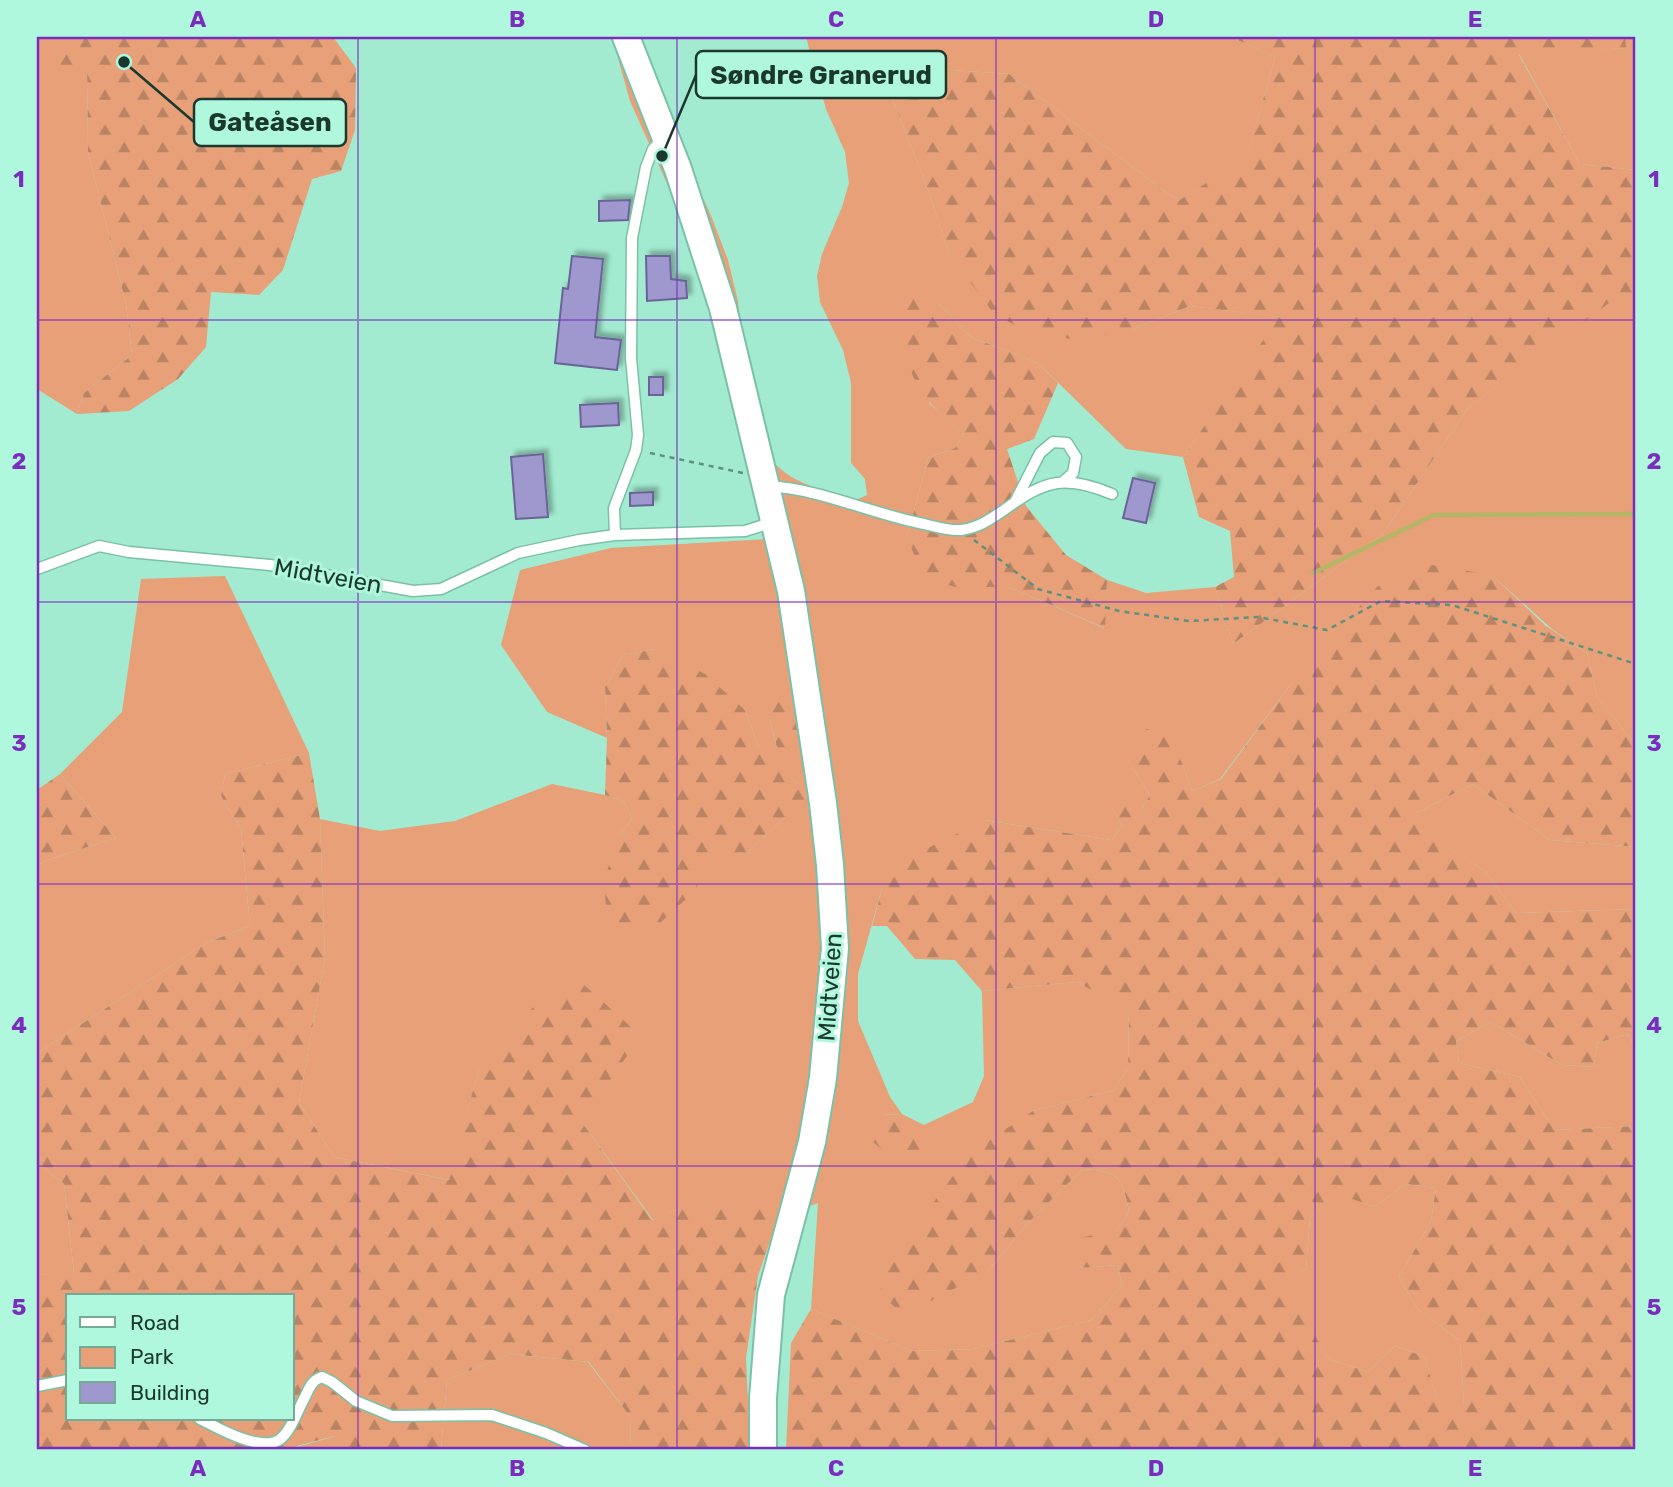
<svg xmlns="http://www.w3.org/2000/svg" width="1673" height="1487" font-family="Rubik,sans-serif">
<style>
.green{fill:#e7a078}
.forest{fill:url(#forest-firs);fill-rule:evenodd}
.lines{fill:none;stroke-linecap:round;stroke-linejoin:round}
.stream{stroke:#b4b666;stroke-width:4.5}
.building{fill:#9f98cf;stroke:#6b6497;stroke-width:2;filter:url(#shadow)}
.lane-casing{stroke:#7ac1a8;stroke-width:13}
.secondary-casing{stroke:#7ac1a8;stroke-width:30}
.path{stroke:#5e917f;stroke-width:2.5;stroke-dasharray:5 5;stroke-linecap:butt}
.lane{stroke:#fff;stroke-width:10}
.secondary{stroke:#fff;stroke-width:26}
.grid{fill:none;stroke:#7b2cbf;stroke-width:2;stroke-opacity:0.55}
.labels{text-anchor:middle;stroke-width:6;stroke-linejoin:round;paint-order:stroke}
.street-label{font-size:24px;fill:#1b382e;stroke:#aff7dd}
.leader{fill:none;stroke:#1b382e;stroke-width:2.5}
.callout-dot{fill:#1b382e;stroke:#aff7dd;stroke-width:2.5}
.callout{fill:#aff7dd;stroke:#1b382e;stroke-width:2.5}
.callout-label{font-size:26px;text-anchor:middle;font-weight:bold;fill:#1b382e}
.neatline{fill:none;stroke:#7b2cbf;stroke-width:2.5}
.grid-label{font-size:23px;text-anchor:middle;font-weight:bold;fill:#7b2cbf}
</style>
<defs>
<pattern id="forest-firs" width="22" height="20" patternUnits="userSpaceOnUse" patternTransform="scale(1.75)"><rect width="22" height="20" fill="#e7a078"/><path d="M5 1l3.5 6h-7zM16 11l3.5 6h-7z" fill="#ba8363"/></pattern>
<filter id="shadow"><feDropShadow dx="4.5" dy="-4.5" stdDeviation="2" flood-color="#0004"/></filter>
</defs>
<rect width="100%" height="100%" fill="#a2ead0"/>
<path class="green" d="M37,37H56V69L87,65L88,152L126,304L132,355L84,393L77,414L37,389Z
M612,37H638L671,130L710,213L728,260L738,301L741,332L773,462C794,485 827,491 856,500L867,495L865,479L851,463V383L843,350L820,302L817,276L822,254L842,207L849,183L845,152L826,109L806,37H1231L1275,57L1247,158L1178,201L1009,74L879,65L927,187L949,254L1131,330L1190,306L1280,317L1183,457L1126,449L1038,363L971,337L939,304L929,403L964,434L955,448L928,458L907,537L956,587H1009L1104,628L1107,580L1146,593L1215,587L1233,644L1383,534L1467,409L1613,299L1636,304V745L1597,697L1587,653L1553,630L1492,575L1291,684L1220,779L1192,791L1183,765L1127,759L1150,795L1141,810L1112,808L1122,826L1112,840L984,820L882,888L858,974V1021L890,1097L902,1114L882,1115L924,1148V1125L973,1102L984,1076L982,991L1077,982L1129,1010L1128,1068L1114,1090L1033,1111L988,1271L1027,1224L1083,1169C1119,1171 1123,1178 1129,1212L1117,1230L1079,1268L1118,1265L1122,1286L1091,1320L973,1349L912,1351L811,1309L818,1203L778,1218L767,1207H681L653,1220L581,1121L479,1068L450,1180L334,1157L299,1102L325,958L320,819L380,831L455,821L552,784L605,795L624,802L632,819L618,836L707,853L743,857L785,817L803,788L791,778L768,714L777,749L759,748L745,710L655,649L623,655L605,687L607,738L547,712L501,645L520,570L611,548L767,539L699,255L630,101Z
M1625,37H1636V170L1580,164L1519,54L1625,48Z
M225,576L309,753L225,774L221,796L241,829L250,926L206,943L37,1053V866L47,860L116,838L60,774L122,712L141,579Z
M1473,784L1550,840L1636,847V909L1516,913L1485,871L1419,830L1416,813Z
M1491,1022L1562,1065L1594,1067L1597,1043L1628,1034L1636,1050V1126L1554,1130L1520,1077L1459,1063L1456,1041Z
M37,1162L64,1184L74,1274L37,1275Z
M1406,1184L1436,1188L1431,1221L1399,1277L1417,1308L1460,1341L1464,1405L1440,1412L1425,1357L1395,1346L1368,1372L1329,1359L1281,1280L1306,1269L1310,1217L1334,1191L1374,1207Z
M510,1354L588,1362L631,1418L630,1450H441L447,1380Z
M336,1436L344,1450H296L297,1447Z"/>
<path class="forest" d="M56,37H333L356,68L355,130L341,171L312,179L283,270L259,295L211,292L206,347L178,379L129,411L77,414L84,393L132,355L126,304L88,152L87,66L56,70Z
M1231,37H1625L1626,48L1519,55L1580,164L1636,170V304L1613,300L1467,409L1383,534L1233,644L1215,587L1234,577L1230,531L1199,517L1183,457L1279,317L1190,306L1131,330L1081,340L1032,334L994,314L949,254L927,187L879,65L1009,74L1178,201L1247,157L1275,57Z
M918,290L939,304L971,337L1038,363L1058,383L1034,439L1007,449L1026,506L1066,555L1107,580L1105,628L1009,587H956L924,579L907,537L928,458L955,448L964,434C953,424 941,415 931,404C904,375 902,336 902,299Z
M1427,564L1492,575L1546,626L1587,653L1597,697L1636,745V847L1550,840L1473,784L1416,813L1420,830L1485,871L1516,913L1636,909V1050L1628,1034L1597,1043L1594,1067L1562,1065L1491,1022L1456,1041L1459,1063L1520,1077L1554,1130L1636,1126V1450H786L791,1343L811,1309L912,1351L973,1349L1091,1320L1122,1286L1118,1265L1079,1268L1075,1239L1117,1230L1129,1212C1123,1178 1119,1171 1083,1169L1027,1224L988,1271L904,1315L879,1293L892,1259L969,1154L1033,1111L1114,1090L1128,1068L1129,1011L1077,982L982,991L955,960L915,959L887,926H872L882,888L900,862L984,820L1112,840L1122,826L1112,808L1130,802L1141,810L1150,795L1127,759L1146,729L1166,733L1183,765L1192,791L1221,779L1291,684L1377,587ZM1406,1184L1436,1188L1431,1221L1399,1277L1417,1308L1460,1341L1464,1405L1440,1411L1425,1357L1395,1346L1368,1372L1329,1359L1282,1280L1306,1269L1310,1217L1334,1192L1374,1207Z
M655,649L705,674L745,710L759,748H777L768,714L776,697L792,703L800,746L786,761L791,778L803,788L809,813L785,817L743,857L723,859L707,853L696,890L660,923L631,933L607,919L604,881L618,836L632,819L624,802L605,795L607,738L605,687L623,655Z
M309,753L320,819L325,958L299,1102L334,1157L449,1180L479,1068L537,1003L583,984L641,1036L581,1121L652,1220L681,1207L711,1203L768,1207L778,1218L758,1276L746,1358L750,1450H630L631,1418L589,1362L510,1354L447,1380L441,1450H344L335,1436L297,1446L296,1450H37V1275L74,1273L64,1184L37,1162V1053L206,943L250,926L241,829L221,796L225,774ZM68,1296H292V1419H68Z
M60,774L116,838L47,860L37,866V790Z
M902,1114L924,1125V1148L907,1158C886,1153 872,1148 865,1126L882,1115Z"/>
<g class="lines">
<path class="stream" d="M1313,573L1434,515L1636,514"/>
</g>
<path class="building" d="M630,200L628,220L599,221V201Z
M572,256L603,259L595,337L621,340L617,370L555,363L563,288L568,289Z
M646,256H670L671,279L686,281L687,298L647,301Z
M649,377H663V395H649Z
M618,403L619,425L581,427L580,405Z
M543,454L548,517L516,519L511,457Z
M1133,478L1155,483L1146,523L1123,518Z
M653,492V505L630,506V493Z"/>
<g class="lines">
<g class="lane-casing">
<path id="lane" d="M768,486C821,489 872,514 924,524C936,527 949,531 961,530C978,528 991,519 1004,510C1045,480 1065,474 1112,494
M1015,502L1040,453L1053,442L1067,443L1076,457L1073,473L1064,481
M615,535L614,508L636,450L638,435L631,358L632,238L646,167L653,149L662,139
M37,569L99,546L129,552L270,565L413,591L441,589L518,553L579,540L615,535L745,531L773,522
M37,1386L68,1380
M200,1419C218,1428 259,1452 279,1440C291,1432 298,1409 305,1397C309,1388 312,1380 322,1377L332,1382L356,1401L392,1416L492,1415L546,1433L585,1450"/>
</g>
<g class="secondary-casing">
<path id="secondary" d="M626,37L678,169L723,308L791,591L823,803L830,865L835,948L823,1078L812,1142L771,1295L763,1398V1450"/>
</g>
<path class="path" d="M650,453L743,473
M974,540L1038,589L1119,611L1189,621L1258,617L1327,630L1381,601L1452,605L1636,664"/>
<use href="#lane" class="lane"/>
<use href="#secondary" class="secondary"/>
</g>
<path class="grid" d="M358,37V1450M677,37V1450M996,37V1450M1315,37V1450M37,320H1636M37,602H1636M37,884H1636M37,1166H1636"/>
<g class="labels">
<g class="street-label">
<text transform="translate(328 576) rotate(10)" y="8">Midtveien</text>
<text transform="translate(830 987) rotate(-86)" y="8">Midtveien</text>
</g>
</g>
<path class="leader" d="M662 156L696 75M124 62L194 122"/>
<g class="callout-dot">
<circle cx="662" cy="156" r="7"/>
<circle cx="124" cy="62" r="7"/>
</g>
<g class="callout">
<rect x="696" y="51" width="250" height="47" rx="7"/>
<rect x="194" y="99" width="152" height="47" rx="7"/>
</g>
<g class="callout-label">
<text x="821" y="84">Søndre Granerud</text>
<text x="270" y="131">Gateåsen</text>
</g>
<rect width="1673" height="1487" fill="none" stroke="#aff7dd" stroke-width="77"/>
<rect x="66" y="1294" width="228" height="126" fill="#aff7dd" stroke="#74ab97" stroke-width="2"/>
<rect x="80" y="1317" width="35" height="10" fill="#ffffff" stroke="#74ab97" stroke-width="2"/>
<text x="130" y="1330" font-size="21" fill="#1b382e">Road</text>
<rect x="80" y="1347" width="35" height="21" fill="#e7a078" stroke="#74ab97" stroke-width="2"/>
<text x="130" y="1364" font-size="21" fill="#1b382e">Park</text>
<rect x="80" y="1382" width="35" height="21" fill="#9f98cf" stroke="#74ab97" stroke-width="2"/>
<text x="130" y="1400" font-size="21" fill="#1b382e">Building</text>
<rect x="38" y="38" width="1596" height="1410" class="neatline"/>
<g class="grid-label">
<text x="198" y="27">A</text>
<text x="517" y="27">B</text>
<text x="836" y="27">C</text>
<text x="1156" y="27">D</text>
<text x="1475" y="27">E</text>
<text x="19" y="187">1</text>
<text x="1654" y="187">1</text>
<text x="19" y="469">2</text>
<text x="1654" y="469">2</text>
<text x="19" y="751">3</text>
<text x="1654" y="751">3</text>
<text x="19" y="1033">4</text>
<text x="1654" y="1033">4</text>
<text x="19" y="1315">5</text>
<text x="1654" y="1315">5</text>
<text x="198" y="1476">A</text>
<text x="517" y="1476">B</text>
<text x="836" y="1476">C</text>
<text x="1156" y="1476">D</text>
<text x="1475" y="1476">E</text>
</g>
</svg>
